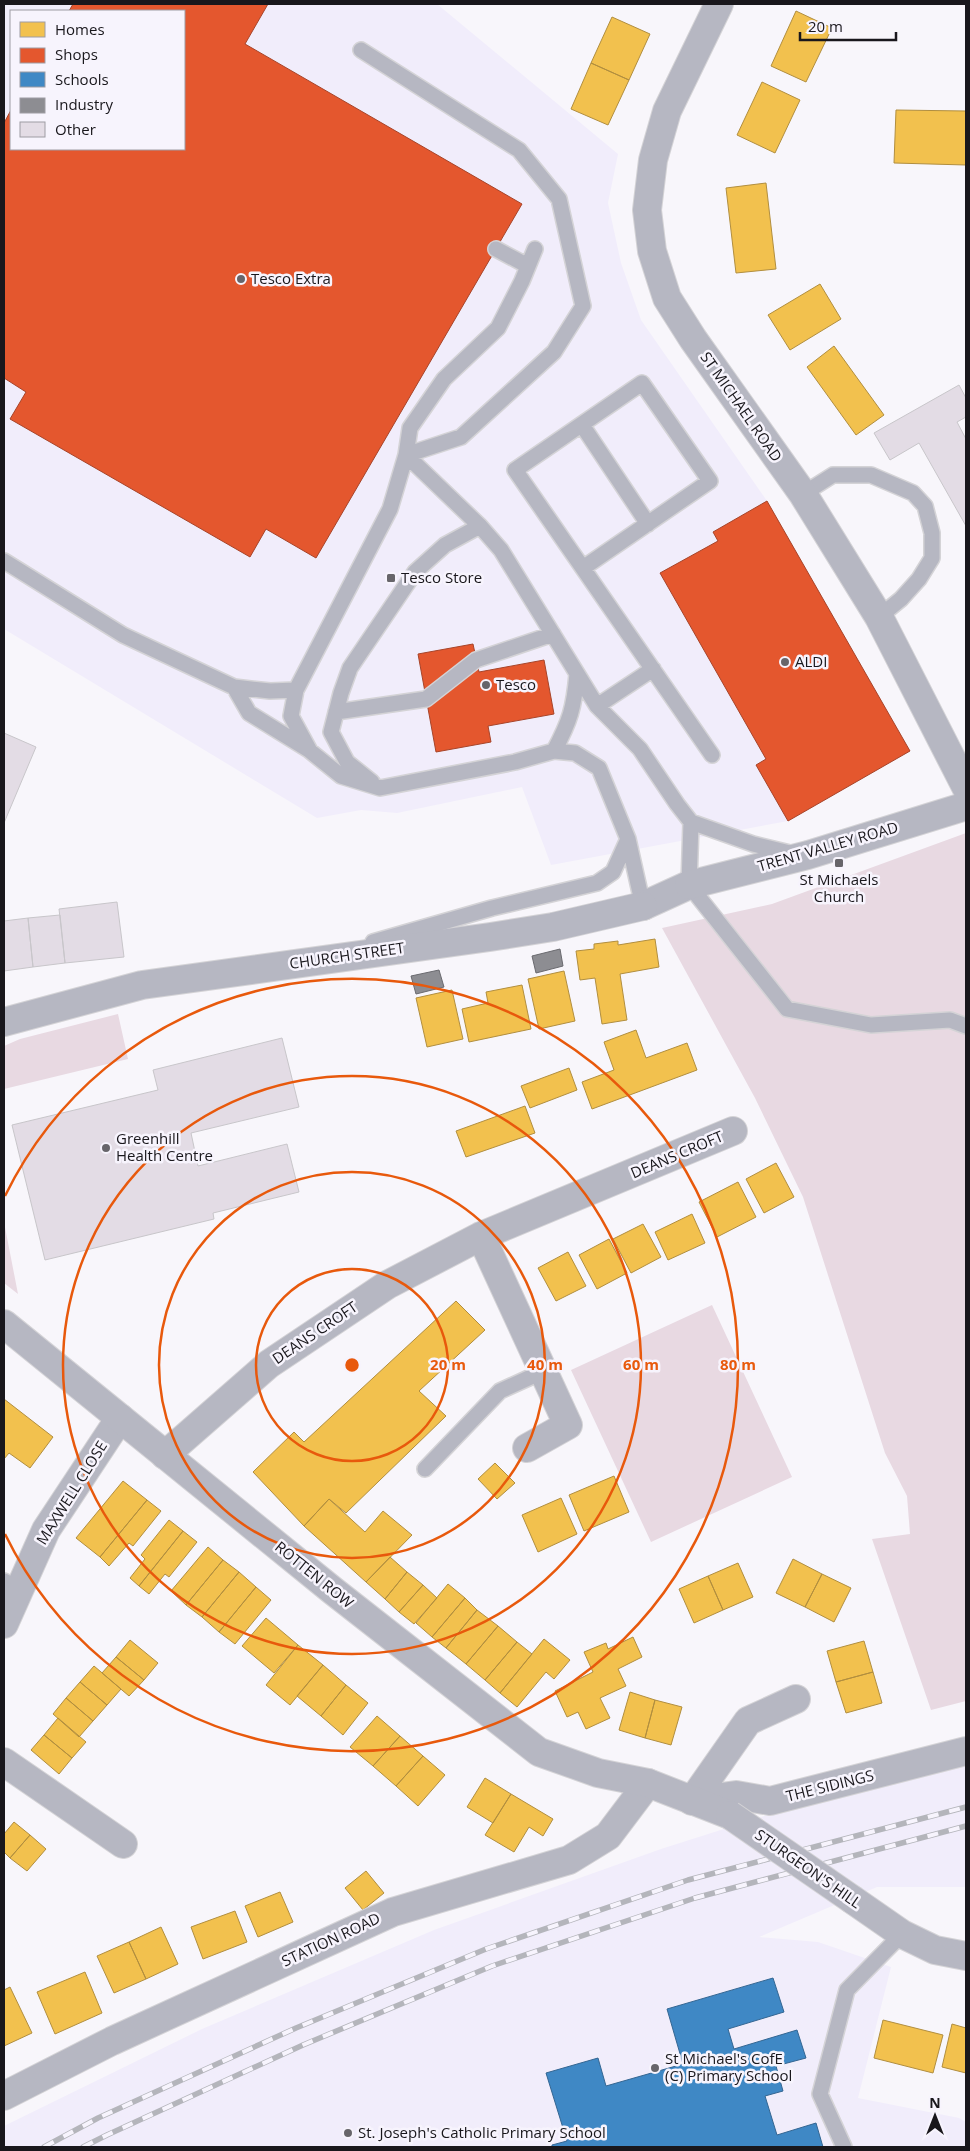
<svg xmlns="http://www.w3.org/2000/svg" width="970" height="2151" font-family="'Open Sans',sans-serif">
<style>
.built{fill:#f1edfb;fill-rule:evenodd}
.green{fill:#e8d9e2}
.homes{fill:#f2c14e;stroke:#b18e3f}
.shops{fill:#e4572e;stroke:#a74429}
.schools{fill:#3f88c5;stroke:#346692}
.industry{fill:#8d8d92;stroke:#6a6a6f}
.building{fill:#e3dce5;stroke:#c8c6ca}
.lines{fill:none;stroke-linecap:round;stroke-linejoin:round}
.service-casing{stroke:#d4d3d6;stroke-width:18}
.minor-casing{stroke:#d4d3d6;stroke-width:30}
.tertiary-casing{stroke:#d4d3d6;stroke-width:30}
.service{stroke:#b6b7c2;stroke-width:15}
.minor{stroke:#b6b7c2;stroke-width:28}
.tertiary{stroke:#b6b7c2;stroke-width:28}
.rail-casing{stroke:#b4b5bb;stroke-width:5.5}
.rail{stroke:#f7f4fd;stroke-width:4;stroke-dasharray:11;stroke-linecap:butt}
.tertiary-bridge-casing{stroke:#d4d3d6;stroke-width:30;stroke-linecap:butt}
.tertiary-bridge{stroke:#b6b7c2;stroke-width:28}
.ring{fill:none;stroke:#e8590c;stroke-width:2.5}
.poi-dot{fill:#67656a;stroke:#f7f4fd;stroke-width:2}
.labels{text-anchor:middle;stroke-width:5;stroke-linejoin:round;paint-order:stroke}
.poi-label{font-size:15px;fill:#19171c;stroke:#f7f4fd;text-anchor:start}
.street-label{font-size:15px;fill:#19171c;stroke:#f7f4fd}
.centre{fill:#e8590c;stroke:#f7f4fd;stroke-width:2.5}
.ring-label{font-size:15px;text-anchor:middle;font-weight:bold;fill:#e8590c;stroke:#f7f4fd;stroke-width:5;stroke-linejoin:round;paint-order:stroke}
</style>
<rect width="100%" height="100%" fill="#f8f6fb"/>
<path class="built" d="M4,4H437L618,154L608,203L621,263L641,320L767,501L910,751L788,821L551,865L522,787L397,813L361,810L317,818L4,629ZM11,11H184V149H11Z
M966,1761V1887H877L759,1937L818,1942L891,1967L858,2098L959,2118L966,2122V2147H4V2126L202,2029L434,1930L661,1849L793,1807Z"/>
<path class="green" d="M966,833V1701L931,1710L872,1539L910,1534L907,1496L885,1453L803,1197L755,1098L662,928L772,904Z
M118,1014L128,1059L4,1089V1046L20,1039Z
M4,1222L18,1294L4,1283Z
M712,1305L792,1477L651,1542L571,1370Z"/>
<path class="homes" d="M796,11L832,28L806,82L771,66Z
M612,17L650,34L629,80L591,63Z
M591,63L629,80L608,125L571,109Z
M762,82L800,100L775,153L737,135Z
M896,110L966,111V165L894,163Z
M766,183L776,269L736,273L726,188Z
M820,284L841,319L790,350L768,315Z
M834,346L884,415L856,435L807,367Z
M655,939L659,967L620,974L627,1020L602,1024L595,978L580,980L576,951L594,949V944L618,941V945Z
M564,971L575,1021L539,1029L528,979Z
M522,985L531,1029L469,1042L462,1009L488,1003L486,992Z
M452,990L463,1039L427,1047L416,998Z
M636,1030L646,1058L687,1043L697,1070L592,1109L582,1082L614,1070L604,1042Z
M569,1068L577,1090L530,1108L521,1086Z
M525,1106L535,1133L466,1157L456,1131Z
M776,1163L794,1197L764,1213L746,1179Z
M738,1182L756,1217L717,1237L699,1202Z
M692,1214L705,1243L668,1260L655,1232Z
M643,1224L661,1257L631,1273L613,1239Z
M609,1239L627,1273L597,1289L579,1255Z
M568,1252L586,1286L556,1301L538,1268Z
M456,1301L485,1330L419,1391L446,1416L346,1513L329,1499L304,1526L253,1472L294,1432L304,1442Z
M4,1399L53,1437L30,1468L9,1453L4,1459Z
M495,1463L515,1483L497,1499L478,1479Z
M614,1476L629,1512L584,1531L569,1495Z
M123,1481L147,1500L100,1557L76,1538Z
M561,1498L577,1534L538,1552L522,1515Z
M329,1499L365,1532L383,1511L412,1535L366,1582L304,1526Z
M147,1500L161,1511L133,1546L129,1543L109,1566L100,1557Z
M169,1520L183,1531L139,1586L130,1578L145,1559L141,1555Z
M183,1531L197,1542L169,1577L165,1574L149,1594L139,1586Z
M208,1547L223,1560L186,1605L171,1591Z
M390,1557L407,1572L385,1599L366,1582Z
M793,1559L822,1574L805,1607L776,1593Z
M223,1560L239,1572L202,1617L186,1605Z
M738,1563L753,1597L723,1610L708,1576Z
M239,1572L256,1587L219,1632L202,1617Z
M407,1572L423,1585L399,1612L385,1599Z
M822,1574L851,1588L834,1622L805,1607Z
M708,1576L723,1610L694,1623L679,1589Z
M448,1584L465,1598L432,1637L416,1623Z
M423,1585L437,1598L414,1624L399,1612Z
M256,1587L271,1600L235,1644L219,1632Z
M465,1598L477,1610L446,1648L432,1637Z
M477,1610L498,1626L466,1664L446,1648Z
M266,1618L298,1645L274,1673L242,1646Z
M498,1626L517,1642L485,1680L466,1664Z
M633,1637L642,1657L618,1669L626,1686L600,1698L610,1718L586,1729L578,1712L567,1717L555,1691L593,1672L584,1652L606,1643L608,1649Z
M544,1639L570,1660L554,1679L546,1672L517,1707L500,1693Z
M130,1640L158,1663L144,1680L116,1657Z
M864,1641L873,1672L836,1682L827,1651Z
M517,1642L532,1654L500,1693L485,1680Z
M298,1645L323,1665L290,1705L266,1685Z
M116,1657L144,1680L129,1696L102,1673Z
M323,1665L346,1685L321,1716L297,1696Z
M94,1666L121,1689L107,1705L80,1682Z
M873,1672L882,1703L846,1713L836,1682Z
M80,1682L107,1705L93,1721L66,1698Z
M346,1685L368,1703L343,1735L321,1716Z
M630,1692L655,1700L645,1738L619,1730Z
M66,1698L93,1721L79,1737L53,1714Z
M655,1700L682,1707L671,1745L645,1738Z
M377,1716L400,1736L373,1766L350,1747Z
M58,1718L86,1742L72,1758L44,1735Z
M44,1735L72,1758L59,1774L31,1750Z
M400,1736L423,1756L396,1786L373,1766Z
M423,1756L445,1775L418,1806L396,1786Z
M485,1778L511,1794L493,1823L467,1807Z
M511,1794L553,1819L543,1836L529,1827L514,1852L485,1835Z
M14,1822L30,1835L10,1858L4,1852V1834Z
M30,1835L46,1849L27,1871L10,1858Z
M366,1871L384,1893L363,1910L345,1888Z
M280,1892L293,1922L258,1937L245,1906Z
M235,1911L247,1942L203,1959L191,1927Z
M161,1927L178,1964L146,1979L129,1942Z
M129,1942L146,1979L114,1993L97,1956Z
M85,1972L102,2013L55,2034L37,1992Z
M10,1987L32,2033L4,2046V1990Z
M883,2020L943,2035L933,2073L874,2058Z
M952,2024L966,2028V2073L942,2067Z"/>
<path class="shops" d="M73,4H268L245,44L522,204L316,558L266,529L250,557L10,419L26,392L4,378V123L11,110V149H184V11H69Z
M767,501L910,751L788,821L756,765L766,759L660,573L718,541L713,532Z
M473,644L479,672L544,660L554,714L488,726L491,742L436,752L418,654Z"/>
<path class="schools" d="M773,1978L784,2012L728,2029L734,2049L797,2030L806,2058L776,2066L783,2091L765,2096L777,2135L816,2123L823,2147H552V2145L567,2141L546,2073L598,2058L606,2086L683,2064L667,2009Z"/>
<path class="industry" d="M560,949L563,966L536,973L532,956Z
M439,970L444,987L416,994L411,976Z"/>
<path class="building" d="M959,385L966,398V417L957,422L966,439V526L919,443L890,460L874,433Z
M4,733L36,747L4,823Z
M117,902L124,957L65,963L59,909Z
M60,915L65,963L33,967L28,918Z
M28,918L33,967L4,971V921Z
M282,1038L299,1107L191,1133L198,1166L287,1144L299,1192L213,1213L214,1219L45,1260L12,1125L158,1090L153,1070Z"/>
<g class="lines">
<g class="service-casing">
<path id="service" d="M361,50L519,150L559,199L583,306L554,352L461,437L406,455
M496,249L528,266
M535,249L522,281L498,328L444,379L410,428L406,455L390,509L296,690L291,716L310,751L341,776L380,788L515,762L554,751L575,753L599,768L628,839L643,906
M582,425L648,524
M406,455L480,526L501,550L597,706L640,749L677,804L691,822L689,885L787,1009L871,1025L950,1020L966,1026
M803,494L833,475H871L913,493L925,506L932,533V558L919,579L901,599L879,617
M4,561L123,635L234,687L249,713L309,750
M583,568L710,481L642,383L515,470C581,565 647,660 712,755
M234,687L270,691L296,690
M597,706L653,669
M336,712L426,699L476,660L553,634
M554,751C570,721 574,708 577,674
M372,782L347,762L331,732L341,693L350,668L415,572L445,545L480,526
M691,822L753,844L794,854
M373,942L492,908L597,883L613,872L628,839
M425,1469L500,1391L544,1371
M4,1581L20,1589
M844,2147L820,2094L847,1990L902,1934"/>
</g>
<g class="minor-casing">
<path id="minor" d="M719,4L667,111L653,160L647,210L652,251L667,298L693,339L803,494L879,617L966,787
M643,906L689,885
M481,1236L568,1425L527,1448
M165,1455L269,1364L387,1285L481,1236L733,1131
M4,1624L46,1530L120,1418
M4,1762L123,1844
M692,1801L736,1795L770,1801L966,1751
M692,1801L748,1721L796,1699
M4,2096L112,2041L393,1912L569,1860L608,1836L648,1783"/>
</g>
<g class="tertiary-casing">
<path id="tertiary" d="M689,885L808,855L966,806
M4,1022L142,985L490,937L553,927L643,906
M4,1324L332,1590L539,1752L598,1773L648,1783L730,1815
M853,1900L902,1934L935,1950L966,1956"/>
</g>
<use href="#service" class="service"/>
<use href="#minor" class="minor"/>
<use href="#tertiary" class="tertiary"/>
<g class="rail-casing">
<path id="rail" d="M44,2147L98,2118L296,2028L486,1949L688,1880L966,1807
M83,2147L107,2135L303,2045L492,1966L695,1898L966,1826"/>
</g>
<use href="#rail" class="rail"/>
<g class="tertiary-bridge-casing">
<path id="tertiary-bridge" d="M730,1815L853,1900"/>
</g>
<use href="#tertiary-bridge" class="tertiary-bridge"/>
</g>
<g class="ring">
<circle cx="352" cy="1365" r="96"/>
<circle cx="352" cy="1365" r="193"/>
<circle cx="352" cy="1365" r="289"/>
<path d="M5 1196A386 386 0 1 1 5 1534"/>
</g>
<g class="poi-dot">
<circle cx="241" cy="279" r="5"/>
<rect x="386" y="573" width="10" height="10" rx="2.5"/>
<circle cx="785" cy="662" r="5"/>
<circle cx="486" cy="685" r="5"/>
<rect x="834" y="858" width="10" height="10" rx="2.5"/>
<circle cx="106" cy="1148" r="5"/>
<circle cx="655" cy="2068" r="5"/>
<circle cx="348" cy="2133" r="5"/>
</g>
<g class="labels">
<g class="poi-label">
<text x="251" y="284">Tesco Extra</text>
<text x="401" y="583">Tesco Store</text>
<text x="795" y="667">ALDI</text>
<text x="496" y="690">Tesco</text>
<text x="839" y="885" text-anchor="middle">St Michaels<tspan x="839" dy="17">Church</tspan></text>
<text x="116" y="1144">Greenhill<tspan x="116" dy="17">Health Centre</tspan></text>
<text x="665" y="2064">St Michael's CofE<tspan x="665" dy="17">(C) Primary School</tspan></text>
<text x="358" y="2138">St. Joseph's Catholic Primary School</text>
</g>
<g class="street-label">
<text transform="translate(741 407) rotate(55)" y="5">ST MICHAEL ROAD</text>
<text transform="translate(828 847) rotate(-16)" y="5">TRENT VALLEY ROAD</text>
<text transform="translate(347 956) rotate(-8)" y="5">CHURCH STREET</text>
<text transform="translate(677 1155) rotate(-23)" y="5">DEANS CROFT</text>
<text transform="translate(315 1333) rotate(-34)" y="5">DEANS CROFT</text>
<text transform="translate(72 1493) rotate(-58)" y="5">MAXWELL CLOSE</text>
<text transform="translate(314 1575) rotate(39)" y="5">ROTTEN ROW</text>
<text transform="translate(830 1786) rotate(-14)" y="5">THE SIDINGS</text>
<text transform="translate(808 1869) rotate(35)" y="5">STURGEON'S HILL</text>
<text transform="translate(331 1940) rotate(-25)" y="5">STATION ROAD</text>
</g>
</g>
<circle cx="352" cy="1365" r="8" class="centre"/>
<g class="ring-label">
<text x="448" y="1370">20 m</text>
<text x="545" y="1370">40 m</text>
<text x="641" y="1370">60 m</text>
<text x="738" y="1370">80 m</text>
</g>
<rect width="970" height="2151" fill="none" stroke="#19171c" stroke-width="10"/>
<rect x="10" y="10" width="175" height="140" fill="#f7f4fd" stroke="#9e9ca3"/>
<rect x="20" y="22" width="25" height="15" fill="#f2c14e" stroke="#9e9ca3"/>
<text x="55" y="35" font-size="15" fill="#19171c">Homes</text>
<rect x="20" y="48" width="25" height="15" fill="#e4572e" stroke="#9e9ca3"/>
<text x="55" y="60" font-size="15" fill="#19171c">Shops</text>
<rect x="20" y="72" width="25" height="15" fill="#3f88c5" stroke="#9e9ca3"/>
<text x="55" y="85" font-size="15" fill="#19171c">Schools</text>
<rect x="20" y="98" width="25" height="15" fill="#8d8d92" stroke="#9e9ca3"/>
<text x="55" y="110" font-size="15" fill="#19171c">Industry</text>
<rect x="20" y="122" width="25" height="15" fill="#e3dce5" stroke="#9e9ca3"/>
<text x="55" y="135" font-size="15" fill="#19171c">Other</text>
<g transform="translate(935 2116)" stroke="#f7f4fd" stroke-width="4" paint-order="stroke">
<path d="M0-4L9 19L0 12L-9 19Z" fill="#19171c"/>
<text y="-8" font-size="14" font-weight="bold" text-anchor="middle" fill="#19171c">N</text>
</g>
<path d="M800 32v8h96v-8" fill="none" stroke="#19171c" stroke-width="2.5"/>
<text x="808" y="32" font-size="15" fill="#19171c" stroke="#f7f4fd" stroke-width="4" paint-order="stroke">20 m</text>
</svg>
